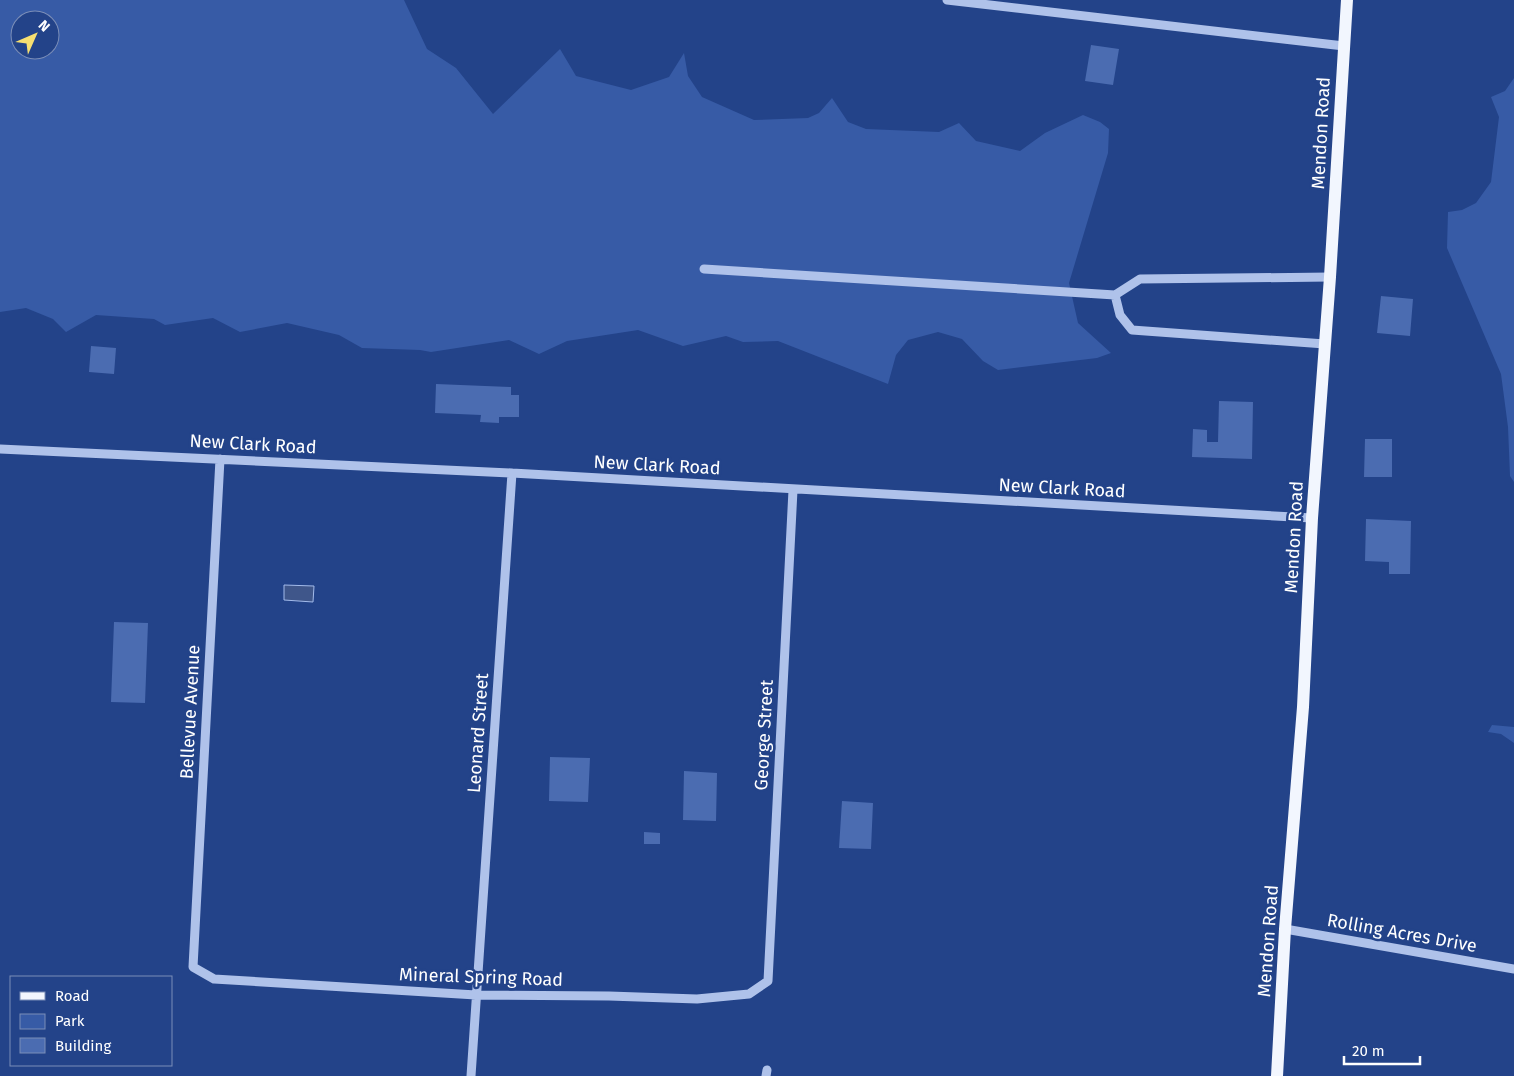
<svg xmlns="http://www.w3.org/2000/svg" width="1514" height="1076" font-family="'Fira Sans',sans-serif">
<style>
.green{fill:#375ba6;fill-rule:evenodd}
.water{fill:#3f568a;stroke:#a3bbeb}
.building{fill:#4b6cb1}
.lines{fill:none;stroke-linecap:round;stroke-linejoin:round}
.minor{stroke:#afc2ea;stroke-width:9}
.major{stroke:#f2f6fe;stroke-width:12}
.labels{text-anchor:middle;stroke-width:5;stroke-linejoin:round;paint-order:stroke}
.street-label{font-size:18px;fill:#fff;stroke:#234389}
</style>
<rect width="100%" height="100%" fill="#234389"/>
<path class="green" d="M0,0H404L427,49L456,68L493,114L560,49L576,76L631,90L669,77L684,53L688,76L702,97L754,120L808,118L819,113L832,98L848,122L866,129L939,132L959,123L976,141L1020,151L1045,133L1083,115L1100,122L1109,129L1108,153L1069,283L1078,323L1111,353L1097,358L998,370L983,361L962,339L938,332L908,340L896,355L888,384L778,341L743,342L726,336L683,346L638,330L567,341L539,354L509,340L431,352L420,350L362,348L339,335L287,323L240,332L213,318L165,325L154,319L96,315L66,332L53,319L26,308L0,312ZM20,20H50V50H20Z
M1514,78V482L1510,476L1508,427L1501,374L1447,248L1448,212L1462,210L1476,203L1491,182L1499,117L1491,97L1505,91Z
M1492,725L1514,727V743L1501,734L1488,732Z"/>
<path class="water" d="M284,585L314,586L313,602L284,600Z"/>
<path class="building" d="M1091,45L1119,49L1113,85L1085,81Z
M1381,296L1413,299L1410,336L1377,333Z
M91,346L116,348L114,374L89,372Z
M436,384L511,387V395H519V417H499V423L480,422L481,415L435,413Z
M1219,401L1253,402L1252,459L1192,457L1193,429L1207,430V442H1218Z
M1365,439H1392V477H1364Z
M1366,519L1411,521L1410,574H1389V562L1365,561Z
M114,622L148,623L145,703L111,702Z
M550,757L590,758L588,802L549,801Z
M684,771L717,773L716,821L683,820Z
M842,801L873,803L871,849L839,848Z
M644,832L660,833V844H644Z"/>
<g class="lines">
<path class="minor" d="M947,0L1344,46
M704,269L1115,295L1140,279L1330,277
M1115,295L1120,315L1132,330L1325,344
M0,449L512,473L1312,518
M220,459L193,967L214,979L476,995L609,996L697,999L749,994L768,981L793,490
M1285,929L1514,969
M471,1076L512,473
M766,1076L767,1070"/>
<path class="major" d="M1277,1076L1285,929L1303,707L1312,518L1330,277L1347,0"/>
</g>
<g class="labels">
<g class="street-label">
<text transform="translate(1321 133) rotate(-87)" y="6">Mendon Road</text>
<text transform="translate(253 444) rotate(3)" y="6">New Clark Road</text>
<text transform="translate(657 465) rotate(3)" y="6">New Clark Road</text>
<text transform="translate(1062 488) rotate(3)" y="6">New Clark Road</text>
<text transform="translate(1294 537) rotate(-87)" y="6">Mendon Road</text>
<text transform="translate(190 712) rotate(-87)" y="6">Bellevue Avenue</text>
<text transform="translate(478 733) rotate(-86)" y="6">Leonard Street</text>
<text transform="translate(764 735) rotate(-87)" y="6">George Street</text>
<text transform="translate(1402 933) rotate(10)" y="6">Rolling Acres Drive</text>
<text transform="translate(1268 941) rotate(-86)" y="6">Mendon Road</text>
<text transform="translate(481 977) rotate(2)" y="6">Mineral Spring Road</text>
</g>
</g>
<rect x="10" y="976" width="162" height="90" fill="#234389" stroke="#7b8eb8"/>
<rect x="20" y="992" width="25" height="8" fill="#f2f6fe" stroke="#7b8eb8"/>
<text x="55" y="1001" font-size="15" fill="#ffffff">Road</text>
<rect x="20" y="1014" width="25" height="15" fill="#375ba6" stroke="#7b8eb8"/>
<text x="55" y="1026" font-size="15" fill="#ffffff">Park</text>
<rect x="20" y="1038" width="25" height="15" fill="#4b6cb1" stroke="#7b8eb8"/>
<text x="55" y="1051" font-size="15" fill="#ffffff">Building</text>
<g transform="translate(35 35) rotate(45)"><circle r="24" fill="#234389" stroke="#7b8eb8"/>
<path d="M0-4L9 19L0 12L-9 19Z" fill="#f6df71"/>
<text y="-8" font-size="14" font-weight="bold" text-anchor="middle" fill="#ffffff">N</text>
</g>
<path d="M1344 1056v8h76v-8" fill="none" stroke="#ffffff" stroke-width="2.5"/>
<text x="1352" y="1056" font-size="15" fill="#ffffff" stroke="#234389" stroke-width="4" paint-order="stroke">20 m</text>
</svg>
